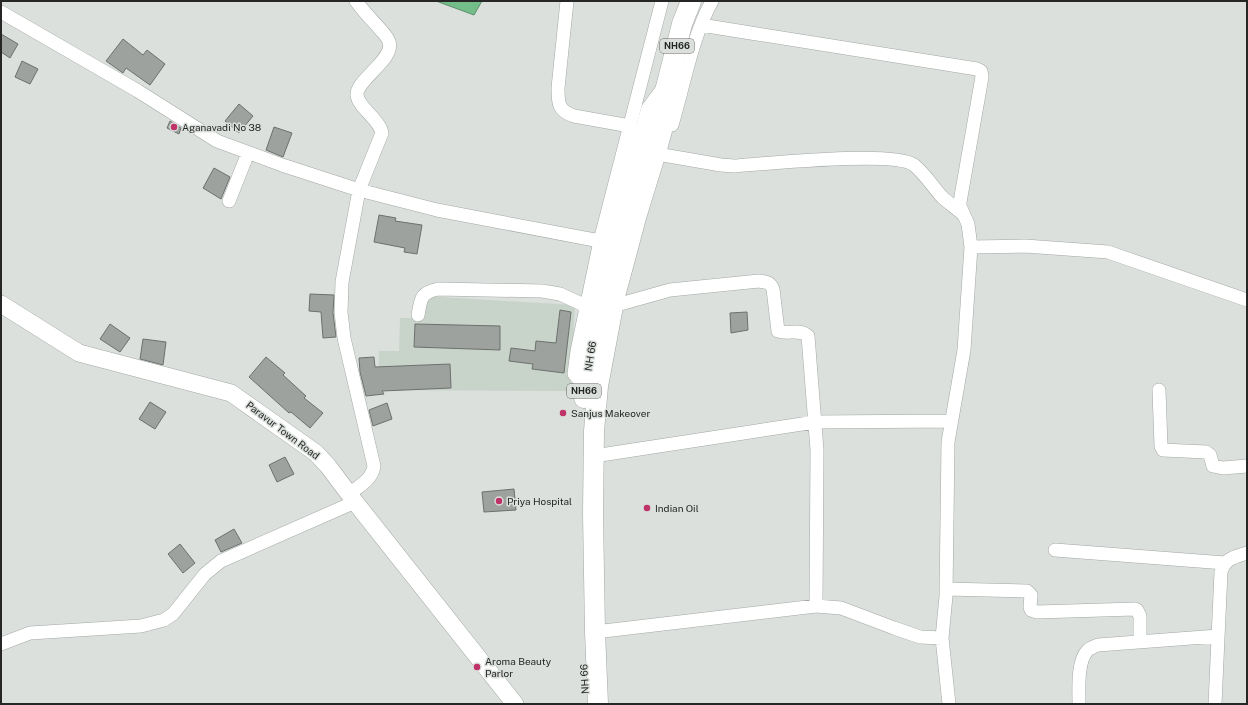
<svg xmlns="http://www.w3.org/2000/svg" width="1248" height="705" font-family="'Public Sans',sans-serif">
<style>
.built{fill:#c8d3ca}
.water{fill:#73bd88;stroke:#5c906a}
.building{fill:#9da29e;stroke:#6d716e}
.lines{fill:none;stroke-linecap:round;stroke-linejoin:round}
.minor-casing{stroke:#a3a8a4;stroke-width:14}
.major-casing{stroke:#a3a8a4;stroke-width:18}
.highway-casing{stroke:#a3a8a4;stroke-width:21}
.minor{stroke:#fff;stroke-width:13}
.major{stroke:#fff;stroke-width:17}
.highway{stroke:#fff;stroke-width:20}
.poi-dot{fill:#bf3368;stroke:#dbe0dc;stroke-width:1.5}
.labels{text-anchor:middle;stroke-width:3;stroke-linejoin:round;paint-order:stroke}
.shield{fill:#dbe0dc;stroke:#5c5e5c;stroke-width:1}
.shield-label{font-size:9px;font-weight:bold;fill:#252625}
.poi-label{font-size:10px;fill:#252625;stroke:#dbe0dc;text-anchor:start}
.street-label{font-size:10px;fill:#252625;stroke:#dbe0dc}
</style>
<rect width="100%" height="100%" fill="#dbe0dc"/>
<path class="built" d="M424,296L575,305L570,391L378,390L379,351H399L400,318H424Z"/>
<path class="water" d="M436,1H482L474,15Z"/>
<path class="building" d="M1,34L18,44L10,58L1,52Z
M123,39L143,55L147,50L165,64L150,85L126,68L123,73L106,61Z
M22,61L38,69L30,84L15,77Z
M239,104L253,116L239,133L225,121Z
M170,121L181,128L179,134L167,128Z
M274,127L292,133L283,157L266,150Z
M214,168L230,177L221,199L203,188Z
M379,215L396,218L395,221L422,225L417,254L404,252L405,248L374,242Z
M310,294L334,295L333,313L336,337L323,338L321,312L309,311Z
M560,310L571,312L564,373L532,369L533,364L509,361L511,348L535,351L536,341L556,343Z
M747,312L748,330L731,333L730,313Z
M110,324L130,338L120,352L100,339Z
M415,324L500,326V350L414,347Z
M143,339L166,342L163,365L140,359Z
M266,357L285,373L283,375L306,396L304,398L323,413L310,428L291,412L289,413L249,377Z
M374,357L375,367L450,364L451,388L382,391L384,394L366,396L360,372L359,358Z
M150,402L166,412L155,429L139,419Z
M387,403L392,419L373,426L369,410Z
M285,457L294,474L277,482L269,465Z
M514,489L516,510L484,512L482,492Z
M234,529L242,543L221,552L215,540Z
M180,544L195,563L183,573L168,554Z"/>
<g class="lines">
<g class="minor-casing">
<path id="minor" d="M567,1L558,88C558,103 558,111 574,116L630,126
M1,12L138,91L217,141L282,165L359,190L437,210L600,241
M701,25L977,69L981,71L982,77L960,202V206L968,224L971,247L964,350L948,442L946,596L942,638L949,704
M672,125C684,85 692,37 712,1
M663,155L721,165L734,166C764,164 894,150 914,165C925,174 933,187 942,197C949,203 957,209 964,215
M229,201L248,153
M971,247L1025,246L1108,252L1247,300
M613,306L670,290L759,281C766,282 770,282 773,289L778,331C788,335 799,328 808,336L817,450L816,606
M418,315C421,299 420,293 438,289L542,291L560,294L586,306
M586,381L578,379L574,374L577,351L600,241L662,1
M1159,390L1161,446L1163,450L1206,452L1210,455L1213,466L1223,468L1247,466
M594,456L815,422L951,421
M349,494C359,486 372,480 374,466L344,338L341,312L342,282L359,190L382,133C380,120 358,107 357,95C356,80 395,59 389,42C388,37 383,33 380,29C372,20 363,11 356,1
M1055,550L1225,563
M946,589L1027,591L1031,595L1030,607L1031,610L1037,612L1135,609L1137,610L1140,616V642
M595,632L816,606L841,608L894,628L920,637L942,638
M1,644L30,633L141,626L164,620L173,614L205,574L221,561L355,502
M1079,704C1079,690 1077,662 1087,651C1090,648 1093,647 1098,645L1218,636
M1215,704L1221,572C1225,558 1235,557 1247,553"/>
</g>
<g class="major-casing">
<path id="major" d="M1,304L79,353L231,393L316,453L328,466L355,502L515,704"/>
</g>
<g class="highway-casing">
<path id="highway" d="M584,398C593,302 625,203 651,110L665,91
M598,704L595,632L593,513L594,431L598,386L615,296L637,214L657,149L667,112L665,91L682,24L691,1"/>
</g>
<use href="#minor" class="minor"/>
<use href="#major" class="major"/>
<use href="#highway" class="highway"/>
</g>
<g class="poi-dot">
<circle cx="174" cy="127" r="4"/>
<circle cx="563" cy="413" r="4"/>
<circle cx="499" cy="501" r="4"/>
<circle cx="647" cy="508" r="4"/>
<circle cx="477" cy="667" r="4"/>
</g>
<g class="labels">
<g class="shield">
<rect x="660" y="39" width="34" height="14" rx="3"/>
<rect x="567" y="384" width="34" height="14" rx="3"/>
</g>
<g class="shield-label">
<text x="677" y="49">NH66</text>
<text x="584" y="394">NH66</text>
</g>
<g class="poi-label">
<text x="182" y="131">Aganavadi No 38</text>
<text x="571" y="417">Sanjus Makeover</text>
<text x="507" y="505">Priya Hospital</text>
<text x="655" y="512">Indian Oil</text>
<text x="485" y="665">Aroma Beauty<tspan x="485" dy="12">Parlor</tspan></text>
</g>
<g class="street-label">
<text transform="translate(590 356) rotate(-81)" y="4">NH 66</text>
<text transform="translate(283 430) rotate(37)" y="4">Paravur Town Road</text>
<text transform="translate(584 679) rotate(-93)" y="4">NH 66</text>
</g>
</g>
<rect width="1248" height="705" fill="none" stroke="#252625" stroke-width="4"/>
</svg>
